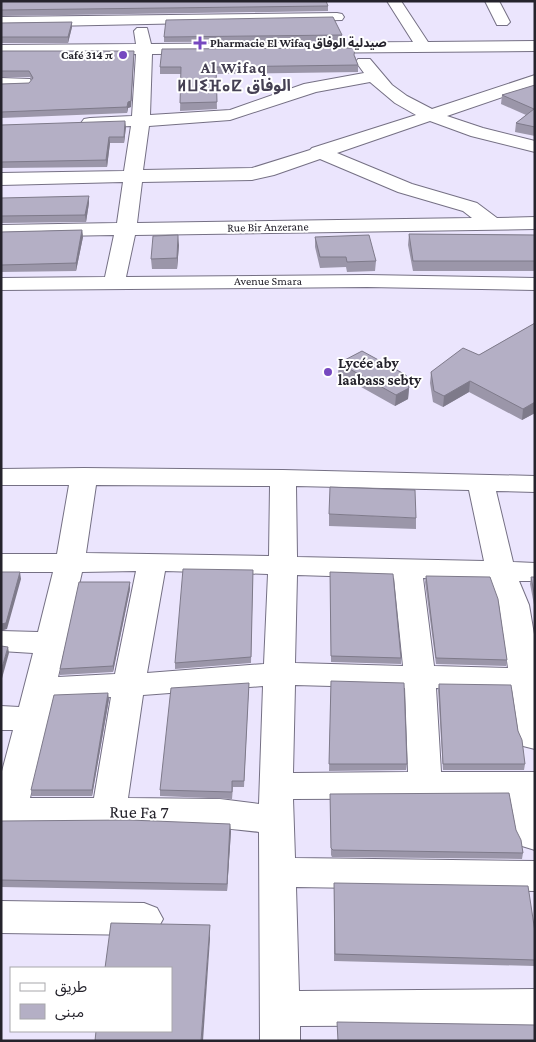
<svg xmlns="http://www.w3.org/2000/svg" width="536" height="1042" font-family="'Crimson Pro','Noto Sans Arabic','Noto Sans Tifinagh',serif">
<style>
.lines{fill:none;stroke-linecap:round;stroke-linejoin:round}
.minor-casing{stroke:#757084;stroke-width:2}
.minor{fill:#fff;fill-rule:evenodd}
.wall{fill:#9b96a9}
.shaded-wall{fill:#7e7a8a}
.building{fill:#b4afc5;stroke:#7e7a8a}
.poi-dot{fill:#7648c0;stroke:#fff;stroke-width:2}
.labels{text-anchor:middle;stroke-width:4;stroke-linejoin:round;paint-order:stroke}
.far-poi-label{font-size:12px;font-weight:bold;fill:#25232c;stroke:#fff;text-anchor:start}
.far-street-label{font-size:12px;fill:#25232c;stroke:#fff}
.poi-label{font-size:15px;font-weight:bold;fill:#25232c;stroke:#fff;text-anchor:start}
.far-district-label{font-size:16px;font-weight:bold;letter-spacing:1px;fill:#454053;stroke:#fff}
.near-street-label{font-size:18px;fill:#25232c;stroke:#fff}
</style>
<rect width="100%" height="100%" fill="#ebe5fd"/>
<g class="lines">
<g class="minor-casing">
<path id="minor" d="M387,1H401L428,42L535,41V51L152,54L150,115L230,110L304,84L364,73L356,62L358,59H370L392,85L407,96L432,109L535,75V86L447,116L483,128L535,141V152L471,136L430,121L337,153L412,184L477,203L497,218L535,217V229L135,235L126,277L367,275L535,278V290L367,287L1,290V278L105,277L114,235L1,237V225L117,223L123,182L1,185V173L124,171L131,126L90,128L84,127L81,123L84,119L90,118L132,116L136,54L1,55V45L136,44L134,31L137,28H147L151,44L413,42ZM370,82L395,103L416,115L312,148L310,150L252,168L143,170L149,126L230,120L316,92ZM320,159L398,192L463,211L472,218L137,223L142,182L252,180L274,175Z
M485,1H499L510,22L507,25H497Z
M337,13L342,14L344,17L342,20L1,27V17Z
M1,78L30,79L32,83L30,87L1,88Z
M84,468L283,470L535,476V492L496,491L513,562L535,563V581H519L529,605L535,640V749L523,746L519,737L512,690L436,688L441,772H535V850L522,846L517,836L510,798L293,799L295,858L535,861V891L296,887L299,991L535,989V1025L300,1026V1041H260L259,832C174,821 86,825 1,826V775L13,730H1V706L19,707L33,653L1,651V631L38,632L53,572H1V554H57L69,485H1V469ZM96,485L270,486L269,556L86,553ZM296,486L469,490L484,561L297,557ZM136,571L115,674L58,677L82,572ZM165,571L268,574L264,664L147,673ZM297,575L394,578L403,666L295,663ZM423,578L490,580L499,605L508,668L434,666ZM295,685L405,688L408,772L293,773ZM263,686L259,804L220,799L128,798L143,695ZM111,697L94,798H30L53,700Z
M1,901L144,903L157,908L163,919L157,930L144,935L1,933Z"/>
</g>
<use href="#minor" class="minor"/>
</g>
<path class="wall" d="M1,1L328,6V11L1,16Z
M72,22V27L68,43H1V23Z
M342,35V41L164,42V37Z
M1,51L134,57L131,107L128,108L127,113L1,118V84L29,83L32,80L30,77H1Z
M355,56L358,65V72L216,74L217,109L180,111L181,74H160V67Z
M535,85V136L515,132L516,123L526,115L501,104L502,95Z
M1,125L126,127L124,143H110L107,167L1,168Z
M1,198L89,203L86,222L1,223Z
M82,230L83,237L76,271L1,272V232Z
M409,234L535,235V271H413L408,245Z
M315,237L376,261L375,271L347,272L346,267L320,268L315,247Z
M179,245L177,269H152L151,259Z
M535,323V413L522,420L469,392L443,407L433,402L430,383L431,372L479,355Z
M339,363L409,388L408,399L395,406L338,374Z
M329,514L416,518V529L329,526Z
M253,570L251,663L175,669V663Z
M426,576L507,660L506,666L436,664L425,582Z
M531,577H535V610L530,584Z
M330,579L401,658V664L331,662Z
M130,589L113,672L60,675V669Z
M331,681L407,764L406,770L329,771Z
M249,683L244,787H233L232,799L160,796V790Z
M439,684L518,731L525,764L524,770H443L438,690Z
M109,699L92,796H32L31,790Z
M330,794L516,830L523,853L522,859L332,857L331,855Z
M1,821L231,831L227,891L1,887Z
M334,883L535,932V966L334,961Z"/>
<path class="shaded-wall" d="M72,22V27L68,43V37Z
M134,51L131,107L128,108L127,113V107Z
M125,121L126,127L124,143V137Z
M109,137L110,143L107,167L106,160Z
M89,196V203L86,222L85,215Z
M82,230L83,237L76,271V263Z
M178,235L179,245L177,269V258Z
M470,381L469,392L443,407L444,396Z
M409,388L408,399L395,406L396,395Z
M535,402V413L522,420L523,409Z
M20,572L21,579L7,629L1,631V624Z
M130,582V589L113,672V666Z
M8,647L9,653L1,682V671Z
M108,693L109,699L92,796V790Z
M230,824L231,831L227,891V884Z
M210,925V939L203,1041H201Z"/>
<path class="building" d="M1,1H326L328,6L1,10Z
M333,17L342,35L164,37L166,20Z
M72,22L68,37H1V23Z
M355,48L354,55L358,65L216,67L217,102L180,103L181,67H160L162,49Z
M1,51H134L131,101L128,102L127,107L1,112V84L29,83L33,78L29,71H1Z
M535,85V127L516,123L534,109L502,95Z
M125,121L124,137H109L106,160L1,162V125Z
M89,196L85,215L1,216V198Z
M82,230L76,263L1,265V232Z
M409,234L535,235V261H413Z
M178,235L177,258L151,259L153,236Z
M369,235L376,261L347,262L346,257H320L315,237Z
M535,323V402L523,409L470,381L444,396L434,391L431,372L463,348L479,355Z
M362,351L406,375L409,388L396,395L339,363Z
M330,487L415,490L416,518L329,514Z
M183,569L253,570L251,657L175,663Z
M1,572H20L6,623L1,624Z
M330,572L393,574L401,658L331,656Z
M426,576L490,577L498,599L507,660L436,658Z
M531,577H535V598Z
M79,582H130L113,666L60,669Z
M1,646L8,647L1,671Z
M331,681L404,683L407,764H329Z
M249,683L244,781H232V792L160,790L171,688Z
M439,684L511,685L518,731L522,740L525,764H443Z
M108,693L92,790H31L54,695Z
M509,793L516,830L521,840L523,853L333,850L331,848L330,794Z
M129,820L230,824L227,884L1,880V821Z
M334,883L528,886L535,932V960L335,954Z
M111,923L210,925L201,1041H95L96,1031H171V968H105Z
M337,1022L535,1025V1041H338Z"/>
<g class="poi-dot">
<path d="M197.5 35.5h5v5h5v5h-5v5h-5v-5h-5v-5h5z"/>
<circle cx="123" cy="55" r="5"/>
<circle cx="328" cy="372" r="5"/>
</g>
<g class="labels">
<g class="far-poi-label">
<text x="210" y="47">Pharmacie El Wifaq صيدلية الوفاق</text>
<text x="113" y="59" text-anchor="end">Café 314 π</text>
</g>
<g class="far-street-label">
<text transform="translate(268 227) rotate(-1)" y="4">Rue Bir Anzerane</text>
<text x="268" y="285">Avenue Smara</text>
</g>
<g class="poi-label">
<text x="338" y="368">Lycée aby<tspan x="338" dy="17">laabass sebty</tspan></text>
</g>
<g class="far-district-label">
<text x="234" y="73">Al Wifaq<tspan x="234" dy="18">ⵍⵡⵉⴼⴰⵇ الوفاق</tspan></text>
</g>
<g class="near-street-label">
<text transform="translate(139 812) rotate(1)" y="6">Rue Fa 7</text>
</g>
</g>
<rect width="536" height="1042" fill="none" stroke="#25232c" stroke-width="5"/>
<rect x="10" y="967" width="162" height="65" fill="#ffffff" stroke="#a8a7ab"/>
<rect x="20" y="983" width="25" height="8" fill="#ffffff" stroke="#a8a7ab"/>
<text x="55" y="992" font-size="15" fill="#25232c">طريق</text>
<rect x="20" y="1004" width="25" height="15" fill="#b4afc5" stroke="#a8a7ab"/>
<text x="55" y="1017" font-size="15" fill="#25232c">مبنى</text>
</svg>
